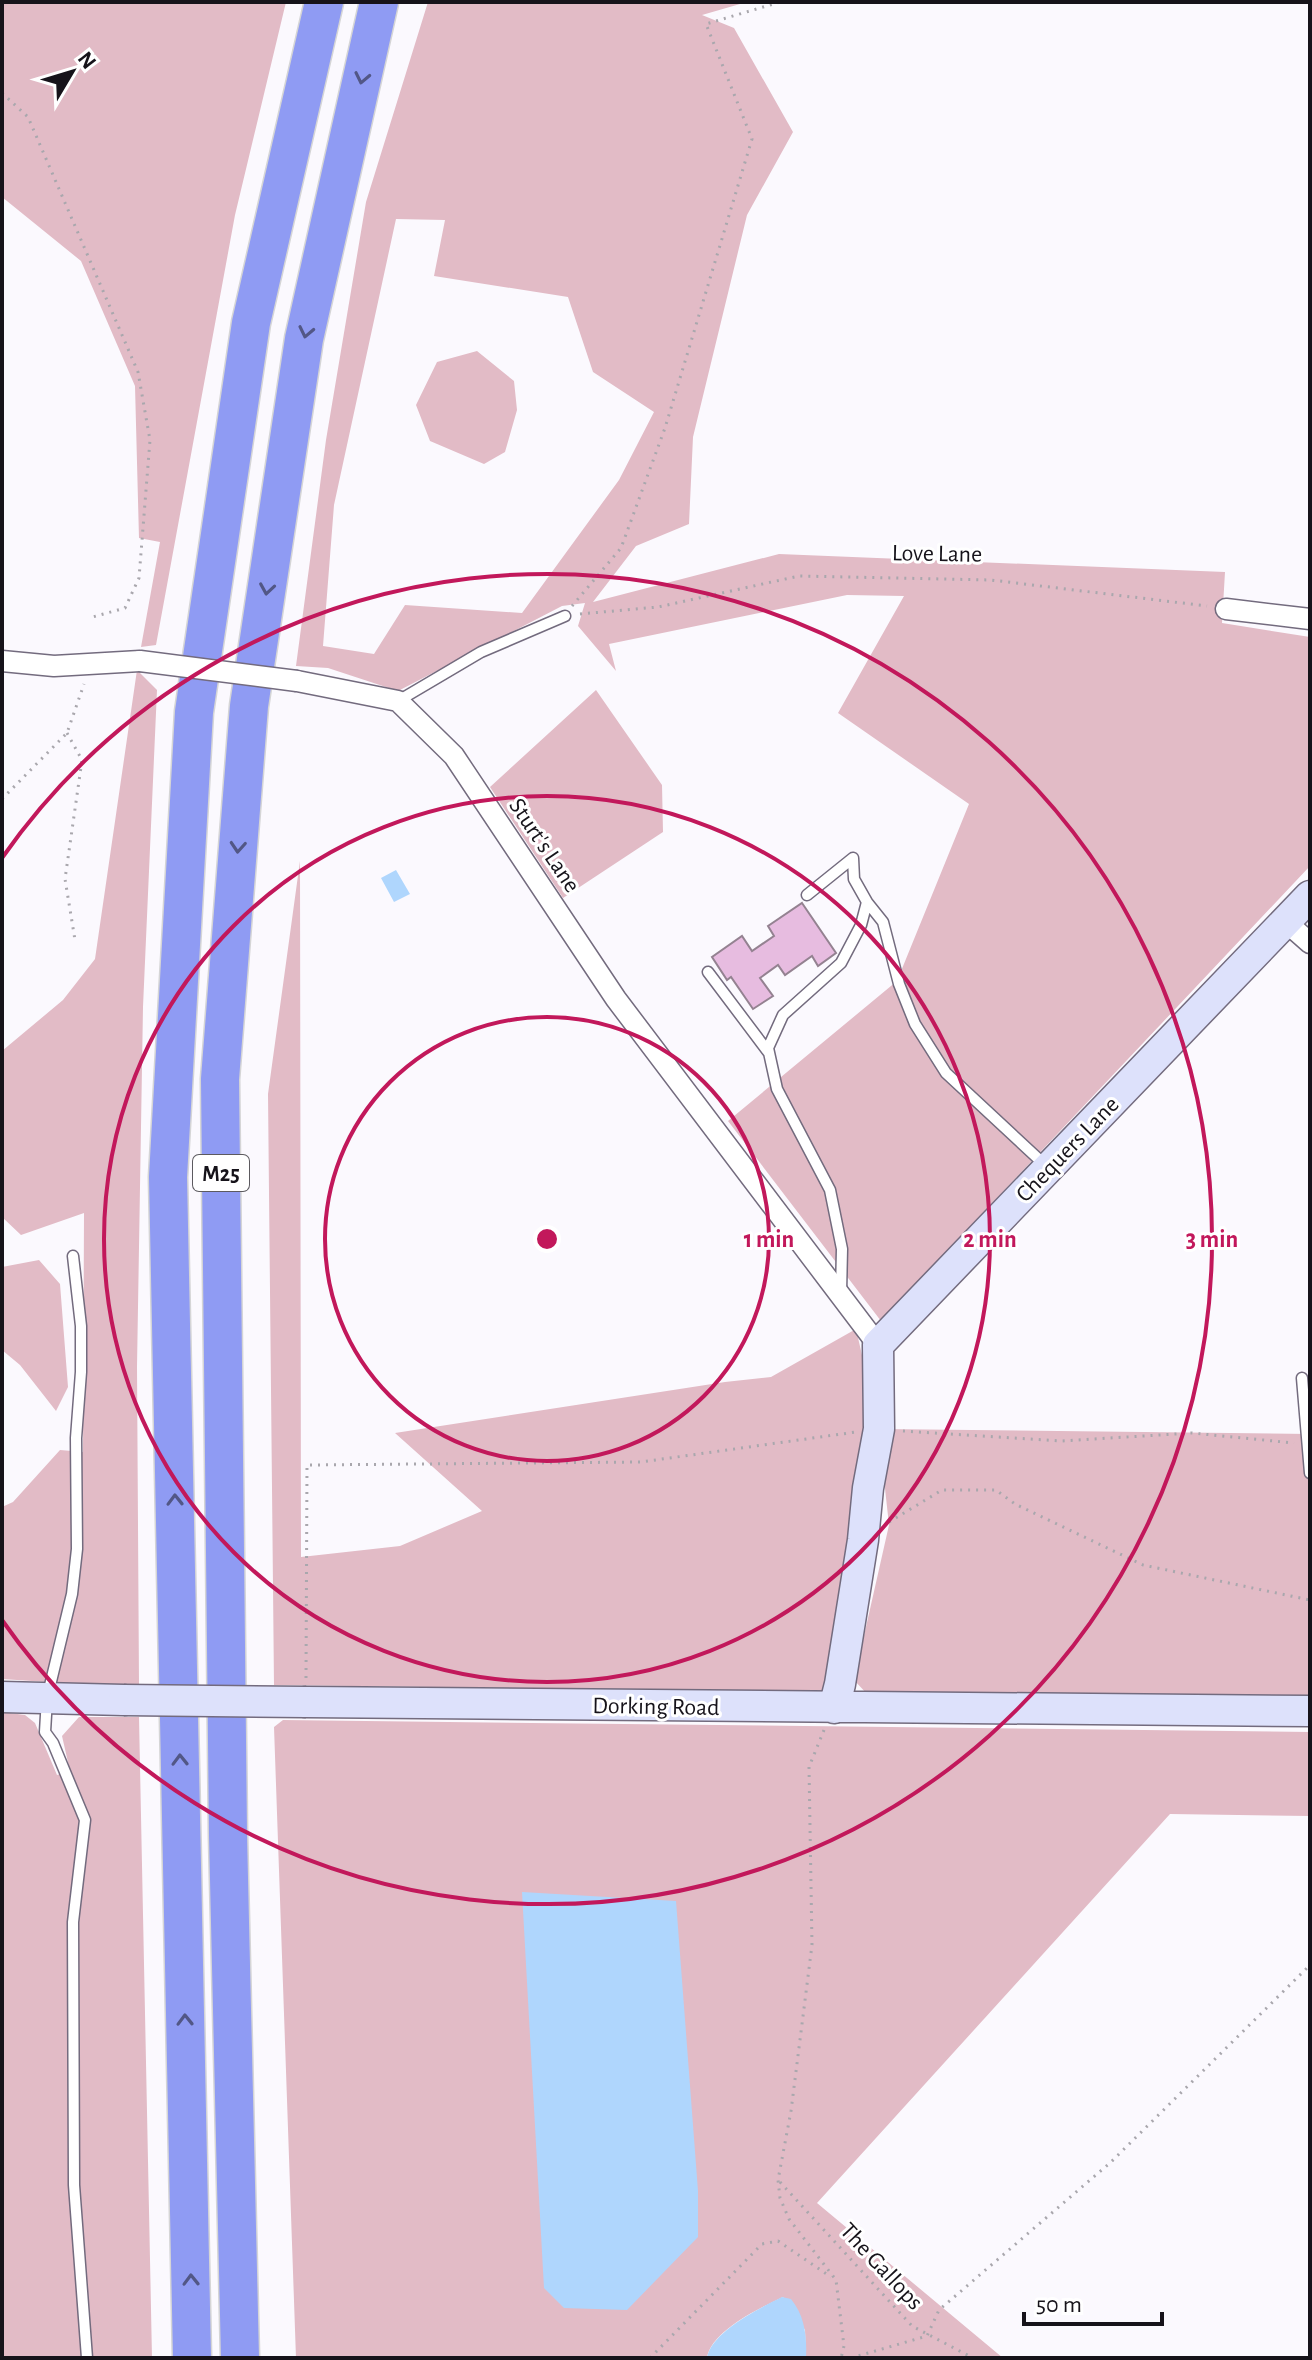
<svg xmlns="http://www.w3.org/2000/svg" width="1312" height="2360" font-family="'Alegreya Sans',sans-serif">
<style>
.green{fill:#e2bbc6;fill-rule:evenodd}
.water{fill:#afd6fd}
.building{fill:#e7bce0;stroke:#948291;stroke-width:2}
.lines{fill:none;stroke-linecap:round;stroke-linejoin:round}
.service-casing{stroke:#736b7e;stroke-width:13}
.minor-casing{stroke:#736b7e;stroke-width:23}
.secondary-casing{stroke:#736b7e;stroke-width:33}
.motorway-casing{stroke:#d5d5d6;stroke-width:41}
.path{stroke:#a9a7ad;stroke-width:3;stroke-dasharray:2 6;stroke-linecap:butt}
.service{stroke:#fff;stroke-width:10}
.minor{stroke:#fff;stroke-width:20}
.secondary{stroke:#dde1fb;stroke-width:30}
.motorway{stroke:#8f9bf3;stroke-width:38}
.minor-bridge-casing{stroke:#736b7e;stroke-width:23;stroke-linecap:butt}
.secondary-bridge-casing{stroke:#736b7e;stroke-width:33;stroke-linecap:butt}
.minor-bridge{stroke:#fff;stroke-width:20}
.secondary-bridge{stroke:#dde1fb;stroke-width:30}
.oneway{stroke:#525786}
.ring{fill:none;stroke:#c2185b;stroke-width:4}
.labels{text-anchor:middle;stroke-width:6;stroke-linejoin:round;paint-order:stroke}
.shield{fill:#fff;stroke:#5c5a5f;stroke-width:2}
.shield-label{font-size:22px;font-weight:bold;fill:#16131a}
.street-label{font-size:24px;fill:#16131a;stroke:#fff}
.centre{fill:#c2185b;stroke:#fff;stroke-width:4}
.ring-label{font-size:24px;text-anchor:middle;font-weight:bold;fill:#c2185b;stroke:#fff;stroke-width:6;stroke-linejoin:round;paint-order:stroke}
</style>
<rect width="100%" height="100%" fill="#fbf9fe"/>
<path class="green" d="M2,2H286L235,215L156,645L141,647L160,542L139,538L135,386L81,261L2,197Z
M428,2H747L702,15L734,28L793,132L747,215L693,437L689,524L636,546L593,602L779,554L1225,572L1222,623L1310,637V866L881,1321L728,1121L897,981L969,804L838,713L904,596L847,595L609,644L616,671L578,626L585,603L562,606L398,691L328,668L296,666L326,440L366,202ZM396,219L445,220L434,276L568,297L593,372L654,412L619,480L522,613L405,605L374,654L323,646L334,505Z
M477,351L514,381L517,410L505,452L484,464L430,441L416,405L437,362Z
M137,670L157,690L143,1007L137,1367L139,1685L62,1683L2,1679V1507L13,1502L60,1450L83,1452L84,1213L21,1235L2,1217V1051L63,1000L95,959Z
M596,690L662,785L663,832L563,898L490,787Z
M300,861L301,1557L400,1546L482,1511L395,1433L725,1382L771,1377L856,1329L879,1429L1310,1434V1705L868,1695L854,1680L889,1525L879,1434L838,1692L274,1685L268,1094Z
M39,1260L60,1284L68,1387L56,1411L20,1365L2,1350V1267Z
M2,1712L25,1715L35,1723L57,1775L70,1771L62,1736L79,1717H139L152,2358H2Z
M283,1720L1310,1732V1816L1170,1814L817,2203L1003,2358H806L805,2330L783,2297C760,2308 711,2331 707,2358H296L274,1727Z"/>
<path class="water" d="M396,870L410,894L394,902L381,878Z
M522,1892L676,1901L698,2191V2237L627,2310L564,2308L544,2288Z
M782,2297L791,2299C805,2316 807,2337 806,2358H707C711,2332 760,2308 782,2297Z"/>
<path class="building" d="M802,903L836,953L818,966L812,956L785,975L778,965L760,978L773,996L753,1009L731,977L727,980L712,957L742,936L752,951L774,936L768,926Z"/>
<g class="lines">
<g class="service-casing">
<path id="service" d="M398,701L481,652L565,616
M807,895L853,858
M867,902L883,922L899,984L915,1024L946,1073L1045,1165
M708,972L769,1053
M73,1256L81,1326V1372L76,1438L77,1549L72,1594L47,1698L45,1732L53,1743L85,1820L73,1922L74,2185L87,2358
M841,1293L842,1249L830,1190L777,1089L768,1048L783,1015L841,963L861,925L867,902L854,879L853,858
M1302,1378L1310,1473"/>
</g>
<g class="minor-casing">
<path id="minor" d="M1226,609L1310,619
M2,661L54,666L140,661
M297,681L398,701L454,756L616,999L878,1345
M1285,921L1310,943"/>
</g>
<g class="secondary-casing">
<path id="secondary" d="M2,1697L124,1700
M306,1702L1310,1711
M834,1708L840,1684L863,1540L868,1488L879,1429L878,1345L1310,896"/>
</g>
<g class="motorway-casing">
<path id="motorway" d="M192,2358L168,1177L194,712L251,323L324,2
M240,2358L228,1835L220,1079L249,706L304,339L379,2"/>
</g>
<path class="path" d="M2,93L28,117L138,372L150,440L139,578L125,608L89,618
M572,606L621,548L665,428L752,139L706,24L780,2
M580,614L658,607L799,576L991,580L1207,606
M67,733L82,760L65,879L75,940
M2,799L67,733L84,684
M903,1431L1061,1441L1192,1433L1294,1443
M889,1522L942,1490H996L1015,1504L1143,1565L1310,1600
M306,1678L307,1465L641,1462L856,1432
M824,1730L809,1767L812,1945L791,2111L778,2180L780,2198L789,2219L836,2280L844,2346L841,2358
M780,2182L912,2326L973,2358
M650,2358L762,2244L778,2241L831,2277
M851,2358L927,2336L939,2310L1111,2162L1310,1965"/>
<use href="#service" class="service"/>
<use href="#minor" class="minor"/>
<use href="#secondary" class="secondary"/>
<use href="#motorway" class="motorway"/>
<g class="minor-bridge-casing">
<path id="minor-bridge" d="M140,661L297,681"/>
</g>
<g class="secondary-bridge-casing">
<path id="secondary-bridge" d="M124,1700L306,1702"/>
</g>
<use href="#minor-bridge" class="minor-bridge"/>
<use href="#secondary-bridge" class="secondary-bridge"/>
</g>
<defs><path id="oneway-chevron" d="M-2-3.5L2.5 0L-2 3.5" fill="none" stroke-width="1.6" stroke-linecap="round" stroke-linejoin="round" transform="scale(2)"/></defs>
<g class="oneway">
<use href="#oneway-chevron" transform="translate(362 78) rotate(102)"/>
<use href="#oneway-chevron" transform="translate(306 332) rotate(102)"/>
<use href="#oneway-chevron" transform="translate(267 589) rotate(99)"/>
<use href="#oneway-chevron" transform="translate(238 847) rotate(94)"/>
<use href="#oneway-chevron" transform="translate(175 1500) rotate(-91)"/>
<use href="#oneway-chevron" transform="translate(180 1760) rotate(-91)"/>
<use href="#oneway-chevron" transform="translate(185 2020) rotate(-91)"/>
<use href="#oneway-chevron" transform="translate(191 2280) rotate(-91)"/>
</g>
<g class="ring">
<circle cx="547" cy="1239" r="222"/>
<circle cx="547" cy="1239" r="443"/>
<path d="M2 858A665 665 0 1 1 2 1620"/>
</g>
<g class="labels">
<rect class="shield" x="193" y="1155" width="56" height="36" rx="6"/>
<g class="shield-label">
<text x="221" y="1181">M25</text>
</g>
<g class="street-label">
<text transform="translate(937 553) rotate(1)" y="8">Love Lane</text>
<text transform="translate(545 845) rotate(56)" y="8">Sturt's Lane</text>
<text transform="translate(1067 1149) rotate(-46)" y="8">Chequers Lane</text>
<text transform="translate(656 1706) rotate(1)" y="8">Dorking Road</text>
<text transform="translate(882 2266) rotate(47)" y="8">The Gallops</text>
</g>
</g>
<circle cx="547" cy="1239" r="12" class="centre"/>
<g class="ring-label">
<text x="769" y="1247">1 min</text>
<text x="990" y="1247">2 min</text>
<text x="1212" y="1247">3 min</text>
</g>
<rect width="1312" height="2360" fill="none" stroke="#16131a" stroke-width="8"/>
<g transform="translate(72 72) rotate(52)" stroke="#ffffff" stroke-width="6" paint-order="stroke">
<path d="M0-6L14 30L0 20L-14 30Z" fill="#16131a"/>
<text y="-12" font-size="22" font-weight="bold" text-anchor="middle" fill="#16131a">N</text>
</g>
<path d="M1024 2312v12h138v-12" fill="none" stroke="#16131a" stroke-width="4"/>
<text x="1036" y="2312" font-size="24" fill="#16131a" stroke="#ffffff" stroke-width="6" paint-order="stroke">50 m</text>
</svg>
